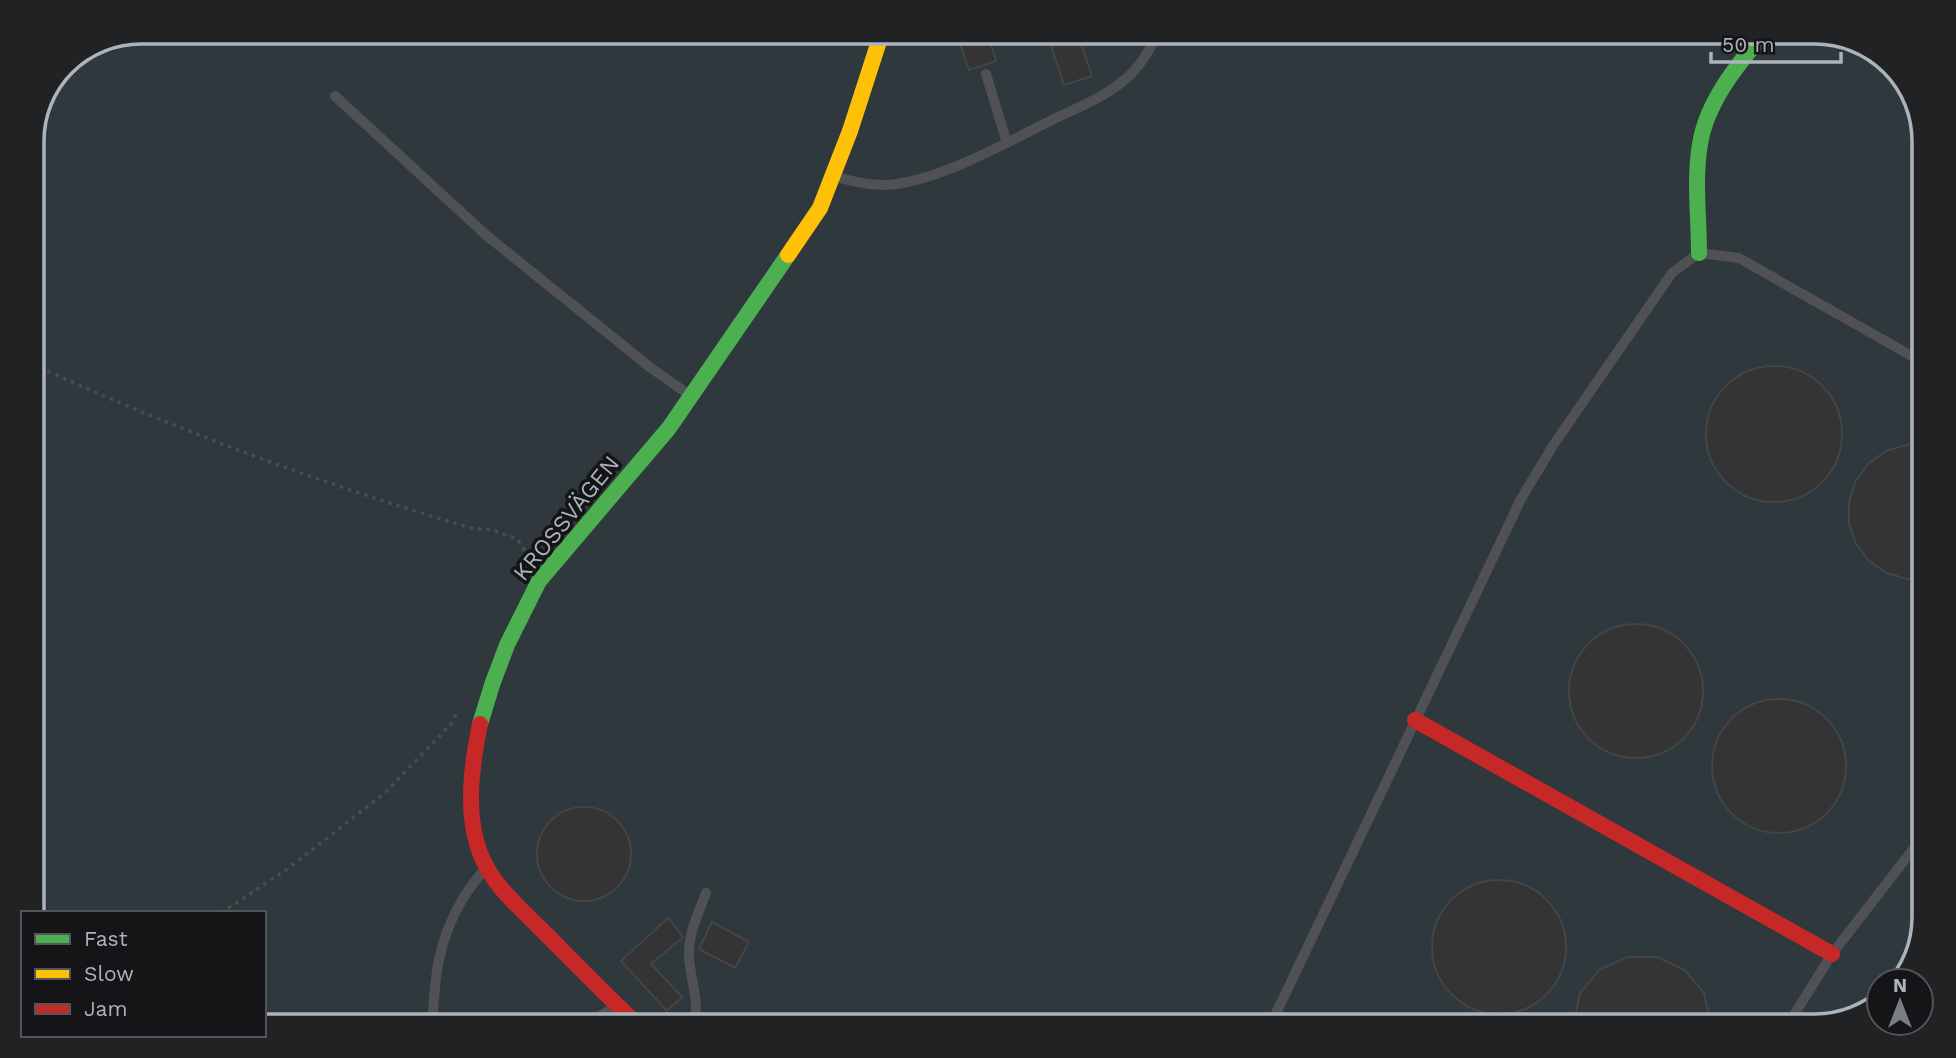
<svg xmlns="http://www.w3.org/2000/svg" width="1956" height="1058" font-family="'Work Sans',sans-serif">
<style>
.water{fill:#2e383d}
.building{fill:#343435;stroke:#434547;stroke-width:2}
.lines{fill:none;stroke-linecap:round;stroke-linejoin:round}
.path{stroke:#4b4c4f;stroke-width:3.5;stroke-dasharray:3.5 5;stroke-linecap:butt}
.lane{stroke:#4f5154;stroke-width:10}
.fast{stroke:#4caf50;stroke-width:16}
.slow{stroke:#ffc107;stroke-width:16}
.jam{stroke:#c62828;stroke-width:16}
.labels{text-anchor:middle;stroke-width:7;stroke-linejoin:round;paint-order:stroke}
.street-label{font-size:23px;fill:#adb3bb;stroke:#151517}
.rim{fill:none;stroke:#adb3bb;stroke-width:3.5}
</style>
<rect width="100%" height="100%" fill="#1b1b1b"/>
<path class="water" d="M141,32H1815L1864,43L1906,80L1924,134V917L1913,966L1900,981H1879V1004L1876,1008L1816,1026H264V913H32V134L64,63Z"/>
<path class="building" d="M956,32H987L996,61L969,70Z
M1079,37L1092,76L1064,85L1051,46Z
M1706 434a68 68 0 1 1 136 0a68 68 0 1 1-136 0Z
M1911,444L1924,445V579H1907L1887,573L1869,561L1856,544L1849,524V503L1855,482L1869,463L1888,450Z
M1569 691a67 67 0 1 1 134 0a67 67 0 1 1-134 0Z
M1712 766a67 67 0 1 1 134 0a67 67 0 1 1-134 0Z
M537 854a47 47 0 1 1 94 0a47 47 0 1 1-94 0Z
M1432 947a67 67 0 1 1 134 0a67 67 0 1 1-134 0Z
M668,918L683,937L651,964L682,997L667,1011L621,961Z
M712,922L749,942L735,968L699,949Z
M1627,957H1657L1685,970L1704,993L1711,1026H1573L1580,993L1599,970Z"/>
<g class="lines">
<path class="path" d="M32,364C174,429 321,484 471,528L492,530L517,539L530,558
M221,913L286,870L386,792L452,723L457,712"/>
<path class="lane" d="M986,74L1007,143
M335,96L486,235L651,368L688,394
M833,176C854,182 875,187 897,184C947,176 1004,144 1050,121C1078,107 1110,96 1133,72C1144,60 1152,47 1157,32
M432,1026C435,977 437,943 462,900C469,889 475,879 485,870
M580,1026L615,1008
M693,1026C701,1002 690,981 689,956C688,934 698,914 706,893
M1270,1026L1521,499L1554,444L1672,273L1699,253L1739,258L1924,363
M1787,1026L1832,954L1924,835"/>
<path class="fast" d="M1699,253C1699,217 1694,180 1700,144C1707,101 1738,64 1765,32
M480,724L493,682L507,645L539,581L669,428L788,255"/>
<path class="slow" d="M788,255L820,208L850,131L882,32"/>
<path class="jam" d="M1415,720L1832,954
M480,724C470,773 462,832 492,876C506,897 525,913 543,931C575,963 606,995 639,1026"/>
</g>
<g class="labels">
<g class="street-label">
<text transform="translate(566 518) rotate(-51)" y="8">KROSSVÄGEN</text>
</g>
</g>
<path d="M0 0H1956V1058H0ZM141 44H1815A97 97 0 0 1 1912 141V917A97 97 0 0 1 1815 1014H141A97 97 0 0 1 44 917V141A97 97 0 0 1 141 44Z" fill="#212224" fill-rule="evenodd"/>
<path class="rim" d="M141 44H1815A97 97 0 0 1 1912 141V917A97 97 0 0 1 1815 1014H141A97 97 0 0 1 44 917V141A97 97 0 0 1 141 44Z"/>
<rect x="21" y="911" width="245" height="126" fill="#151517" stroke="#525459" stroke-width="2"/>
<rect x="35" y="934" width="35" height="10" fill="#4caf50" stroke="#525459" stroke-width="2"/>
<text x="84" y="946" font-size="21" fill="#adb3bb">Fast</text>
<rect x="35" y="969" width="35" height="10" fill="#ffc107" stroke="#525459" stroke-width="2"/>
<text x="84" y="981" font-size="21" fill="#adb3bb">Slow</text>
<rect x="35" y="1004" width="35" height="10" fill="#c62828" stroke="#525459" stroke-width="2"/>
<text x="84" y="1016" font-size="21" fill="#adb3bb">Jam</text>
<g transform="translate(1900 1002)"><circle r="33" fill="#151517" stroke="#525459" stroke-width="2"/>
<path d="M0-5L12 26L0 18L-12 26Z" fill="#7a7e83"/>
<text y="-10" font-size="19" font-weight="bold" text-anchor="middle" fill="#adb3bb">N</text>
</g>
<path d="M1711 52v10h130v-10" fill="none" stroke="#adb3bb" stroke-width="3.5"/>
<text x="1722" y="52" font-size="21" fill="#adb3bb" stroke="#151517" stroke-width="5" paint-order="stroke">50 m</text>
</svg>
